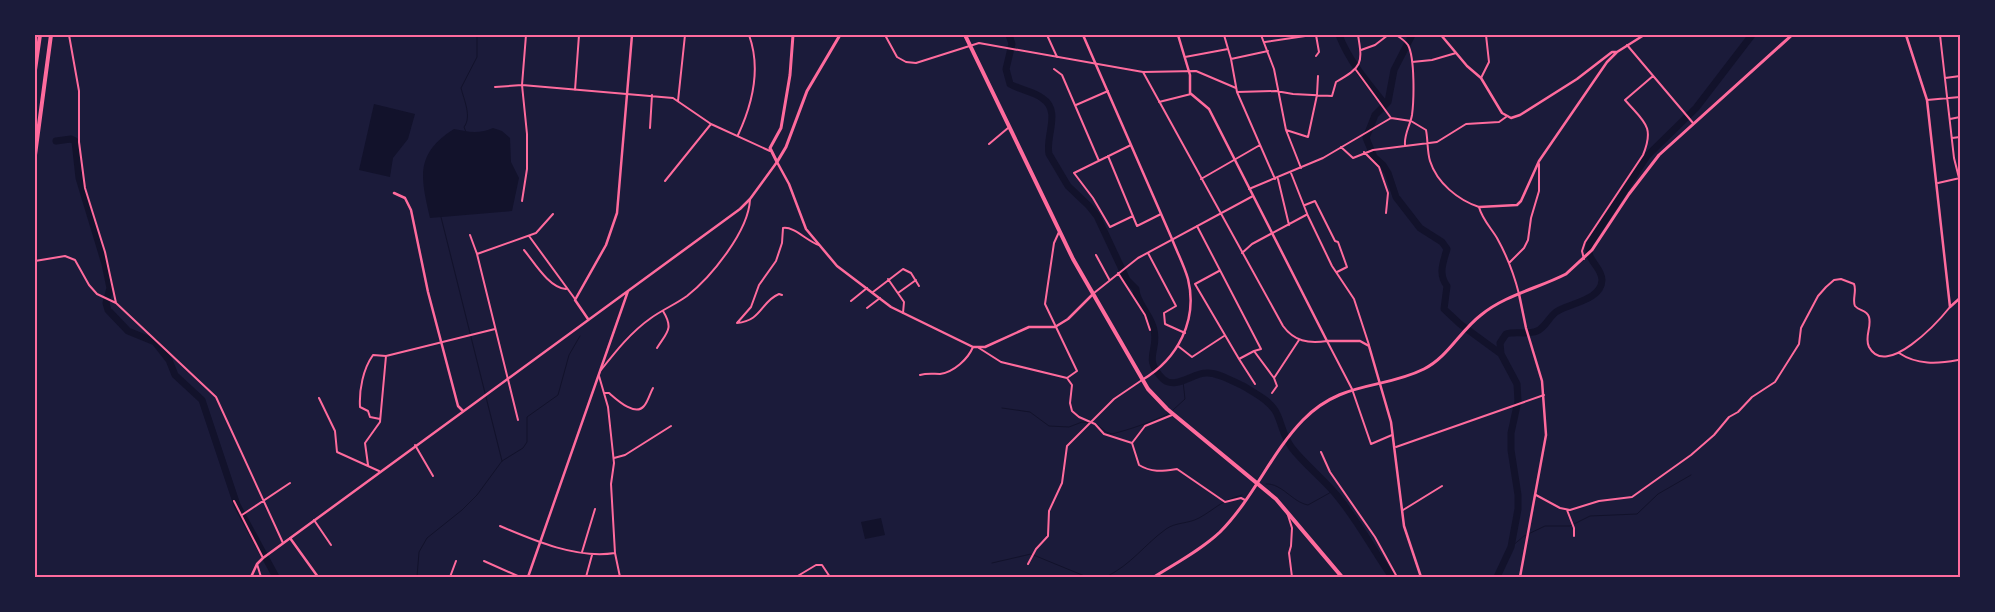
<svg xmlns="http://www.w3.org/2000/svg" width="1995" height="612" font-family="'Exo 2',sans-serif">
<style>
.water{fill:#12122b}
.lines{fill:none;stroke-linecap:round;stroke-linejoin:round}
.stream{stroke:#12122b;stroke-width:1}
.river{stroke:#12122b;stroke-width:7}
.minor{stroke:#ff6b9d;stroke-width:2}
.tertiary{stroke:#ff6b9d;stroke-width:2.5}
.secondary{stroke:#ff6b9d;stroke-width:3}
.primary{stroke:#ff6b9d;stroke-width:4}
.motorway{stroke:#ff6b9d;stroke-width:4}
.neatline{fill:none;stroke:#ff6b9d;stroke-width:2}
</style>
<rect width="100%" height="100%" fill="#1b1b3a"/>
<path class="water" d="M374,104L415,114L408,139L393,158L390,177L359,170Z
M493,128L502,131L510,138L511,162L519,178L512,211L430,218C421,179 414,154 454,129C468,132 480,134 493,128Z
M881,518L885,535L865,539L861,522Z"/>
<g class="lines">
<path class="stream" d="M466,132L464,127C472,117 464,100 461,88L477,57V35
M441,217L502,461
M1002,408L1030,412L1049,426L1069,427L1082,422L1090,423
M1173,410L1185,399L1183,381
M1096,424L1106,432L1112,434C1131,429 1149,423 1168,414
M1266,484C1282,483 1292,502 1308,505L1333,491
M1511,547L1524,536L1545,526H1570L1590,516L1637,514L1658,494L1691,475
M992,563L1031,554L1087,577
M417,577L419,552L427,538L462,510L477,495L502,461L523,448L527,442V417L558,395L569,355L580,336
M1106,577C1132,564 1144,545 1166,529C1176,522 1188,524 1199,518C1217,508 1220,501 1242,495"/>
<path class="river" d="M1009,35L1012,44L1006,69L1010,84C1020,90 1033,91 1042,98C1062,111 1045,136 1049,154L1068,186L1089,206L1097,216L1127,280L1136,289C1136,303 1151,314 1154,330C1159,351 1142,358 1163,379C1175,390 1193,373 1206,373C1218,372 1234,382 1245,387C1255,393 1272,402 1277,414C1283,427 1282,434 1292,448C1306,466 1325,480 1339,498C1359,523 1374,551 1392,577
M1339,35C1349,61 1367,82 1384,103
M1412,35L1394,70L1388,102L1375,115L1366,138L1374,157L1383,165L1388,173L1396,197L1420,228L1442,242L1447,249C1443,263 1438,274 1447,286L1444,309L1460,324L1501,354L1517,384L1518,401L1511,433V450L1518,495V509L1511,547L1497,577
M56,141L71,139L75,141L79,178L105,264L110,288L106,303L108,310L128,331L155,342L169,360L175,375L202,400L237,505L276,577
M1501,354L1500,343L1506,334C1516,331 1527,335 1537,331C1545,328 1549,317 1556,312C1569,303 1601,301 1602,280C1602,266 1584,260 1590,243L1647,156L1696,108L1752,35"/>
<path class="minor" d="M69,35L79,91V142L85,188L105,252L116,303
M885,35L897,57L906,62L916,63L979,43L1143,72L1196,71L1236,88
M1047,35L1057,57
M1224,35L1231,59L1237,92L1275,179
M1261,35L1274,69L1286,130L1301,168
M1316,35L1319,52L1316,56
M1396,35C1401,38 1405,41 1408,45C1415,58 1414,100 1412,115C1410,126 1404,134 1405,145
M1940,35L1954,158L1959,178
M1265,42L1312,35
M1627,45L1693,123
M1361,50L1375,45L1388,35
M1185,57L1228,49
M1231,59L1268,51
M1412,62L1432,60L1456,53
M1054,69L1062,75L1099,161
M1356,70L1391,118
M1143,72L1283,326C1294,341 1308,344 1327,341L1352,389L1371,444L1392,435
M1481,78L1489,62L1486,35
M1945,78L1960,76
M495,87L522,85L673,98L711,124L770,151
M575,90L579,35
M1237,92L1276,91L1293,94L1332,96L1336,82C1362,67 1363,64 1358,35
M1927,100L1960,97
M678,101L685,35
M1159,102L1191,94
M1076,105L1108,91
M1950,119L1960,117
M650,128L652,95
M1286,130L1308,137L1317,95L1318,76
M738,135C753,103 761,68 749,35
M1952,138L1960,137
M989,144L1008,128
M1131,145L1074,173L1093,198L1110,227L1133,216
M1341,147L1353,158L1373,150L1437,142L1466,124L1499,122L1506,117
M1364,152L1379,167L1388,193L1386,213
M1108,156L1137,226L1161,214
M1291,173L1308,216L1332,266L1354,299L1369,345
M1201,179L1260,145
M1278,179L1289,225
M665,181L711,124
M1938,183L1960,178
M1249,189L1323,158L1391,118L1411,121L1426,130C1428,140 1427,151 1430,161C1437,183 1458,200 1479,207C1482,219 1491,228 1497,238C1507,256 1514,274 1519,294
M522,201L527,169V134L522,85L526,35
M1305,205L1315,201L1335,241L1338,242L1347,267L1337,272
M1197,226L1261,349L1254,351
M1059,232L1054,243L1045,304L1077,371L1067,378
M470,235L477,254L518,420
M529,236L575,299
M524,250C534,262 549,288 566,289
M1148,253L1176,306L1164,313L1165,324L1185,333
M1242,253L1252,244L1306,215
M477,254L536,233L553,214
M1096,255L1109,279
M1584,259L1582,251L1585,242L1643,155C1655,126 1644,122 1625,100L1653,76
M35,261L65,256L75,260L89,285L97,294L116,303L216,397L283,543
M1509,263L1524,248L1528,240L1531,218L1539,191V164
M1219,271L1195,284L1239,359L1254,351L1274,378L1299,340
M1118,273L1145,315L1150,330
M888,279L904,302L903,313
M873,292L903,269L911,273L919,286
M898,293L916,280
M1094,293L1138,258L1253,196
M782,295L779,294C761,301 762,321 737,323L751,307L759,285L776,261L782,243L783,228C794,226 808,242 819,245
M851,301L867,288
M867,308L880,298
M1178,346L1192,357L1224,336
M657,348C667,332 674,329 663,311
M979,348L1001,362L1067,378L1072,385L1070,403L1072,411L1079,417L1095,424L1104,434L1132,443
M1899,353C1917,365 1937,364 1958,360
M1239,359L1255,384
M601,370C616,351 631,332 651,318C662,310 676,304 687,296C711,277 749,231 750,199
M920,375C927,373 933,374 940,374C954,372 968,359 973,347
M599,376L608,407L614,463L611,484L615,553L620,577
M605,393H609C616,399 635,417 644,406C648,402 650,393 653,388
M1272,393L1277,386L1274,378
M319,398L335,431L337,452L379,471
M380,419L370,417L368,411L360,407C359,390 363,369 373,355L386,356L495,329
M1132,443L1139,465C1152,473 1163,471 1177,469L1225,502L1241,498L1245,500
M1132,443L1145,426L1172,415
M415,445L433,476
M1396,447L1544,395
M1321,452L1330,472L1375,537L1397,577
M614,458L625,455L671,426
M368,465L365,443L380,422L386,356
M1536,495L1560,508L1570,510L1599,501L1632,497L1691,455L1714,435L1729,417L1738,412L1752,397L1775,382L1799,344L1801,328L1818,296L1826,287L1834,280L1841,279L1854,284C1857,291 1852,300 1855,306C1859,311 1867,310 1869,317C1872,327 1864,337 1869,347C1886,379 1938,322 1950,307
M234,501L263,558
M1403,510L1442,486
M1567,510L1574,528V536
M1287,512L1292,528L1291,546L1289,553L1292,577
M242,515L290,483
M314,520L331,545
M500,526C535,541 577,559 615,553
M582,552L595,509
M484,561L520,577
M257,564L261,577
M1028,564L1036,549L1048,536L1049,511L1062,483L1067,446L1114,399L1142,380
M450,577L456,561
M586,577L592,555
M796,577L816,565H822L830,577"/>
<path class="tertiary" d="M1083,35L1172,239C1177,252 1184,265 1188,279C1198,320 1178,359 1142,380
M1178,35L1190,75V93L1209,109L1327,341H1360L1369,346L1391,422L1404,526L1421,577
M1441,35L1467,66L1481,78L1502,113L1511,118L1520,115L1577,79L1612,52H1617
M1906,35L1927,100L1950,307
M394,193L405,198L411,210L428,292L458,406L463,411
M1479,207L1517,205L1521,201L1539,161L1607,62L1617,52L1644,35
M1519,294L1526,328L1542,381L1546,435L1520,577
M1950,307L1960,298
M588,319L575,300L606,245L617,213L632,35
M290,538L318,577
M251,577L257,564L263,558L740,209L750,199L777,162L789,184L806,229L837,266L891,307L973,347H985L1029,327H1055L1068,319L1092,295
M528,577L628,291"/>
<path class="secondary" d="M793,35L790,75L781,128L770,148L777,162L786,147L807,91L840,35
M1154,577C1176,563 1201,550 1220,532C1253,499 1271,453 1303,420C1342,380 1382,390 1424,369C1448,357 1460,331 1481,315C1505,295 1539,288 1566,274L1592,250L1629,194L1659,155L1792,35"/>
<path class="primary" d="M965,35L1073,259L1148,389L1167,409L1276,499L1342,577"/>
<path class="motorway" d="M35,70L40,35
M35,155L51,35"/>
</g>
<rect width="1995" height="612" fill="none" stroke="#1b1b3a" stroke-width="72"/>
<rect x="36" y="36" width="1923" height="540" class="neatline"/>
</svg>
